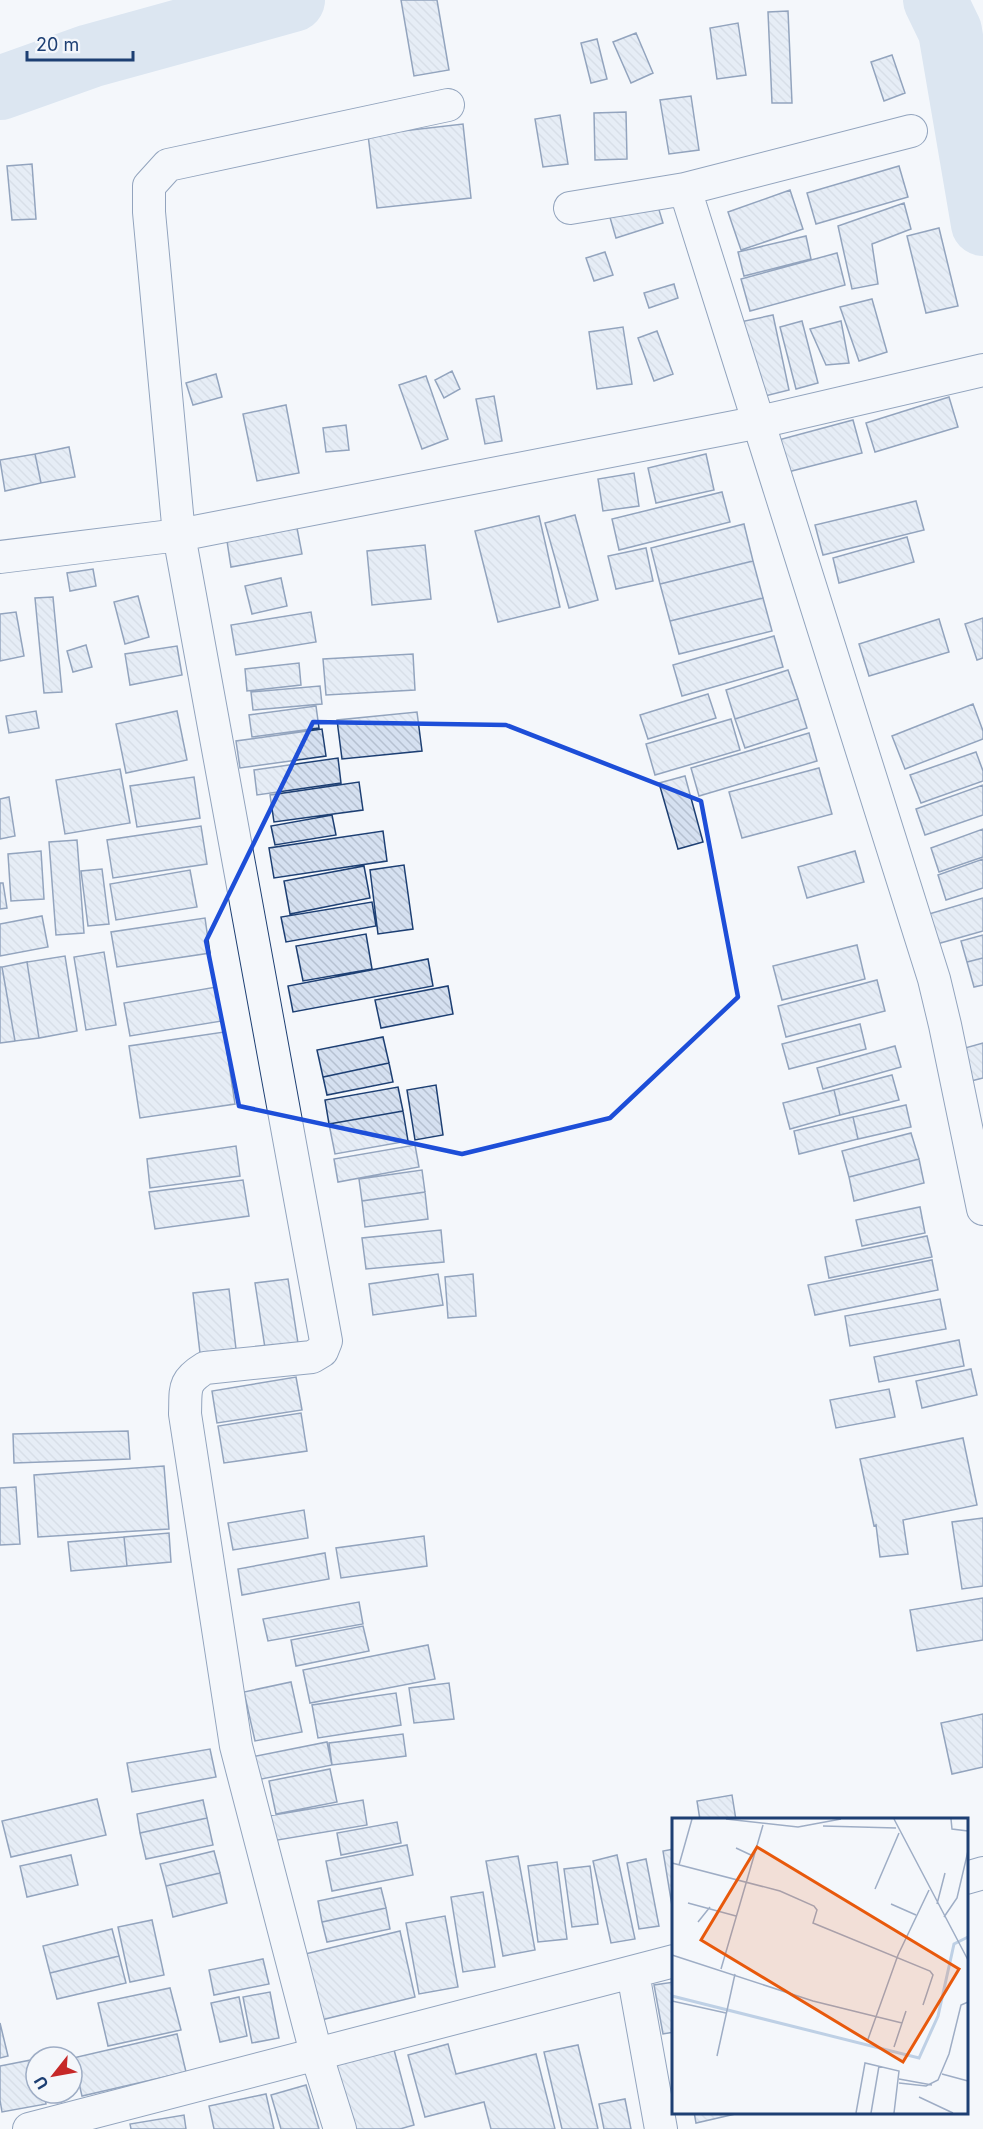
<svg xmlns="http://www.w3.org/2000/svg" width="983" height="2129" font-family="Inter,sans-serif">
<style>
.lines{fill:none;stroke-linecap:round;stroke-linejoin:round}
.river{stroke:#bed0e5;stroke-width:64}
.building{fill:url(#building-back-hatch);stroke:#1d3f73;stroke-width:1.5}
.street-casing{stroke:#1d3f73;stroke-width:34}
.street{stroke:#f4f7fb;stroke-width:32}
.marked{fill:none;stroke:#1d4ed8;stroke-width:4.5;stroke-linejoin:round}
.inset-river{fill:none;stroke:#bed0e5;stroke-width:3}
.inset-road{fill:none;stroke:#9eadc5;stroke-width:1.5}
.view{fill:#e8590c;fill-opacity:0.15;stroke:#e8590c;stroke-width:3}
.inset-edge{fill:none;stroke:#1d3f73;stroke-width:3}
</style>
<defs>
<pattern id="building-back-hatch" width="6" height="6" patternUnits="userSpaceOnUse" patternTransform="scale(1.5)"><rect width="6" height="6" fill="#d5e0f0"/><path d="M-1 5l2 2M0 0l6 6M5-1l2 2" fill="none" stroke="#b6c1d1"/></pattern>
</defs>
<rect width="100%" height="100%" fill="#f4f7fb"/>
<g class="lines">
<path class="river" d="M935,0L950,31L983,224
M0,88L90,56L293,0"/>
</g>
<path class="building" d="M401,0H437L449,70L414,76Z
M788,11L792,103H772L768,12Z
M738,23L746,75L717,79L710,28Z
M636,33L653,73L631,83L613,42Z
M597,39L607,79L591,83L581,43Z
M892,55L905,93L884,101L871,62Z
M691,96L699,150L669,154L660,100Z
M626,112L627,159L595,160L594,113Z
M560,115L568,164L543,167L535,119Z
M463,124L471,198L377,208L368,135Z
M32,164L36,219L12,220L7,166Z
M899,166L908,197L816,224L807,193Z
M790,190L803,229L741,250L728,212Z
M656,200L663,223L616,238L609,214Z
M904,203L911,229L872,244L878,284L852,289L838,226Z
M939,228L958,306L926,313L907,236Z
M806,236L811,259L744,276L738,252Z
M605,252L613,275L594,281L586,258Z
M837,253L845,285L750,311L741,279Z
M674,284L678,298L649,308L644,293Z
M872,299L887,352L859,361L840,307Z
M773,315L789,390L757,398L740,322Z
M802,321L818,383L796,389L780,327Z
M841,321L849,363L826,365L810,329Z
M623,327L632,384L597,389L589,332Z
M657,331L673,374L654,381L638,338Z
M452,371L460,389L444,398L435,380Z
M216,374L222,397L193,405L186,383Z
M426,376L448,439L422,449L399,385Z
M494,396L502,441L485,444L476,399Z
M949,397L958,427L875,452L866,423Z
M286,405L299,473L257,481L243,414Z
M853,420L862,453L780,474L771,442Z
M346,425L349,450L326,452L323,428Z
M69,447L75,477L41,483L35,454Z
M35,454L41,483L5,491L0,460Z
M706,454L714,490L656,503L648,468Z
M634,473L639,506L603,511L598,479Z
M722,492L730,522L619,550L612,519Z
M916,501L924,530L823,555L815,525Z
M575,515L598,600L569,608L545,523Z
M539,516L560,607L498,622L475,531Z
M744,524L753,561L660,584L651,548Z
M297,528L302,554L231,567L227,541Z
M907,537L914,562L839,583L833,558Z
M425,545L431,599L372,605L367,551Z
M646,548L653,581L616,589L608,556Z
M753,561L763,598L670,621L660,584Z
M93,569L96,586L70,591L67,573Z
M281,578L287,606L252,614L245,586Z
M138,596L149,637L125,644L114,602Z
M53,597L62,692L44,693L35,598Z
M763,598L772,631L679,654L670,621Z
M16,612L24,656L0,661V614Z
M311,612L316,642L236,655L231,625Z
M983,618V658L977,660L965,624Z
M939,619L949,652L869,676L859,644Z
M774,636L783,667L682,696L673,665Z
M86,645L92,667L73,672L67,651Z
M177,646L182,675L130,685L125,654Z
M413,654L415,690L326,695L323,659Z
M299,663L301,685L247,691L245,669Z
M788,670L798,699L735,719L726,690Z
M320,686L322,704L253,710L251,692Z
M708,694L716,718L648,739L640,715Z
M798,699L807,728L745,748L735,719Z
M973,704L983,731V739L905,769L892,736Z
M316,706L319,728L252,737L249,715Z
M36,711L39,728L9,733L6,716Z
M177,711L187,760L126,773L116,724Z
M417,712L422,751L342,759L337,720Z
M731,719L740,750L655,775L646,744Z
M322,729L326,756L240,768L236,741Z
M809,733L817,761L699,796L691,768Z
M976,752L983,771V781L921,803L910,775Z
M338,758L341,783L257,795L254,770Z
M819,768L832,814L742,838L729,792Z
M120,769L130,823L65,834L56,780Z
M685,776L703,842L678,849L659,783Z
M194,777L200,818L137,827L130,786Z
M359,782L363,810L274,822L270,795Z
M983,785V815L925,835L916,809Z
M9,797L15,836L0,839V799Z
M332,815L336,835L275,845L271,826Z
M201,826L207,864L113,878L107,840Z
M983,829V857L939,872L931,848Z
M383,831L387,861L274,878L269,848Z
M77,840L84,933L56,935L49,842Z
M41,851L44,899L11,901L8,854Z
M855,851L864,882L807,898L798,867Z
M983,859V888L946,900L938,875Z
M404,865L413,929L378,934L370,870Z
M364,866L370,898L290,914L284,881Z
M102,869L109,924L88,926L81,871Z
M190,870L197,907L116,920L110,884Z
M0,883H3L7,908L0,909Z
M983,898V931L937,944L929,914Z
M372,902L376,926L286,942L281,917Z
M42,916L48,947L0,956V924Z
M205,918L210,953L117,967L111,932Z
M366,934L372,969L303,981L296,946Z
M983,935V958L967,962L961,941Z
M857,945L865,979L782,1000L773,966Z
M104,952L116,1025L86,1030L74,957Z
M65,956L77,1031L39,1038L27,962Z
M983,958V985L974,987L967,962Z
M428,959L433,986L293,1012L288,986Z
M27,962L39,1038L15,1041L2,967Z
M0,967H2L15,1041L0,1043Z
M877,980L885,1011L786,1037L778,1006Z
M448,986L453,1014L381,1028L375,1000Z
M216,987L222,1021L130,1036L124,1003Z
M860,1024L866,1049L789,1069L782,1044Z
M224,1032L235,1104L140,1118L129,1046Z
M383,1037L389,1063L323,1077L317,1050Z
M983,1043V1078L967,1082L958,1050Z
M895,1046L901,1067L823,1089L817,1068Z
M389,1063L393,1082L327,1095L323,1077Z
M892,1075L899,1100L840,1115L834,1090Z
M436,1085L443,1135L415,1140L407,1090Z
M398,1087L403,1111L329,1124L325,1100Z
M834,1090L840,1115L790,1129L783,1103Z
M906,1105L911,1127L858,1139L853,1117Z
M403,1111L408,1141L335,1154L329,1124Z
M853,1117L858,1139L799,1154L794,1131Z
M911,1133L919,1159L849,1177L842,1151Z
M415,1145L419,1167L338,1182L334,1159Z
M236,1146L240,1176L150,1188L147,1159Z
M919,1159L924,1183L854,1201L849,1177Z
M422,1170L425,1192L362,1201L359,1179Z
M243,1180L249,1216L155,1229L149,1192Z
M425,1192L428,1219L365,1227L362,1201Z
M920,1207L925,1233L862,1246L856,1220Z
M441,1230L444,1262L366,1269L362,1238Z
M927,1236L932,1257L829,1278L825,1257Z
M932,1260L938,1290L815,1315L808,1285Z
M438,1274L443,1305L373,1315L369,1284Z
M473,1274L476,1316L448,1318L445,1277Z
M288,1279L298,1343L265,1348L255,1283Z
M229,1289L236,1349L200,1353L193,1293Z
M940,1299L946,1329L850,1346L845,1316Z
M959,1340L964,1366L879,1382L874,1357Z
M971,1369L977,1395L922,1408L916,1381Z
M296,1377L302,1410L217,1423L212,1391Z
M889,1389L895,1417L836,1428L830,1400Z
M301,1413L307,1451L224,1463L218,1426Z
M128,1431L130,1459L14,1463L13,1434Z
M963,1438L977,1505L903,1520L908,1554L880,1557L876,1525L874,1526L860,1459Z
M164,1466L169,1529L38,1537L34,1475Z
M16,1487L20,1544L0,1545V1488Z
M304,1510L308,1538L233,1550L228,1523Z
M983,1518V1586L962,1589L952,1522Z
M169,1533L171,1562L127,1566L124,1537Z
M424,1536L427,1566L341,1578L336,1548Z
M124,1537L127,1566L71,1571L68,1542Z
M325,1553L329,1579L242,1595L238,1569Z
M983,1598V1640L917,1651L910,1610Z
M359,1602L363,1624L268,1641L263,1619Z
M363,1626L369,1651L296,1666L291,1640Z
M428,1645L435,1679L310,1703L303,1670Z
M291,1682L302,1732L255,1741L244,1692Z
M449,1683L454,1719L414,1723L409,1688Z
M396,1693L401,1725L318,1738L312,1705Z
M983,1714V1767L952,1774L941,1723Z
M403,1734L406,1756L332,1765L329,1743Z
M327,1742L332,1765L251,1781L246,1758Z
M210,1749L216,1777L132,1792L127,1763Z
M330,1769L337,1802L276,1814L269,1781Z
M732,1795L736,1820H700L697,1801Z
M97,1799L106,1835L11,1857L2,1821Z
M203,1800L207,1818L140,1833L137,1814Z
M363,1800L367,1825L266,1842L262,1817Z
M207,1818L213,1845L146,1859L140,1833Z
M397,1822L401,1843L341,1855L337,1833Z
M407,1845L413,1875L332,1891L326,1861Z
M674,1849V1918L663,1851Z
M214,1851L220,1873L166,1886L160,1864Z
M71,1855L78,1885L27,1897L20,1866Z
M617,1855L635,1939L611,1943L593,1861Z
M518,1856L535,1950L503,1956L486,1861Z
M646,1859L659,1926L639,1929L627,1863Z
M557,1862L567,1939L538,1942L528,1866Z
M590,1866L598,1924L572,1927L564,1869Z
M220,1873L227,1903L173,1917L166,1886Z
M381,1888L386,1908L322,1922L318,1901Z
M483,1892L495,1967L463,1972L451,1897Z
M386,1908L390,1929L327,1942L322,1922Z
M445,1916L458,1987L419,1994L406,1923Z
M152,1920L164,1975L130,1982L118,1927Z
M112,1929L119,1956L50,1973L43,1946Z
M400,1931L415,1997L317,2021L301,1955Z
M119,1956L126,1983L57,1999L50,1973Z
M263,1959L269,1984L214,1995L209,1970Z
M674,1982V2032L663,2034L654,1985Z
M170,1988L181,2030L108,2046L98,2003Z
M270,1992L279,2038L252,2043L243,1997Z
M239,1997L247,2036L220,2042L211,2003Z
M0,2023L8,2056L0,2058Z
M177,2034L186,2072L82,2096L73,2058Z
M448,2044L456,2074L536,2054L555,2129H491L484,2102L425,2117L408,2055Z
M578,2045L598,2129H562L544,2052Z
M393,2046L414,2125L400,2129H352L335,2062Z
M36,2059V2093H44L46,2104L2,2112L0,2100V2066Z
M306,2085L319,2129H281L271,2095Z
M266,2094L274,2129H214L209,2106Z
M625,2099L631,2129H604L599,2104Z
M694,2112H744L696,2123Z
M184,2115L186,2129H131L130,2124Z"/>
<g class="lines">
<g class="street-casing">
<path id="street" d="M685,189L934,979L945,1025L983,1209
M570,208L685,189L911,131
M0,557L179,535L760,422L983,370
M966,1878L983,1873
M633,1973L661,2129
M29,2129L674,1961
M340,2129L316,2053L236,1746L185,1414C186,1389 182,1382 205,1368L312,1357L322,1351L326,1341L179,535L149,212V186L168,165L448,105"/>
</g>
<use href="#street" class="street"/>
</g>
<path d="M0 0H983V2129H0ZM313,722L506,725L701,801L738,997L610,1118L462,1154L239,1106L206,941Z" fill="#f4f7fb" fill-opacity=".55" fill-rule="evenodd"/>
<path class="marked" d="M313,722L506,725L701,801L738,997L610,1118L462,1154L239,1106L206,941Z"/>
<g transform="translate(672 1818)">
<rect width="296" height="296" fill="#f4f7fb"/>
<path class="inset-river" d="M0,178L247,240L266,198L282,126L296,119"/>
<path class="inset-road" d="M54,1L126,9L169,1M222,1L296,142M279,1L280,11L296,13M151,8L224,10M64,30L81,38M0,45L108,73L142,88L145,92L141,105L258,153L261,157L251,187M7,47L20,1M203,71L227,15M16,85L64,98M219,86L244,97M265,86L273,55M272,99L285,80L296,33M26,104L38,89M0,137L141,183L230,205M49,151L91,7M0,183L54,195M195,224L226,137L257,72M222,229L234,193M45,238L63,156M270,256L296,263M227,261L260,267M227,265L254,268L266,262L277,236L289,187L296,184M247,279L281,295M184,295L193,245L227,253L222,295M199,295L207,248"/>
<path class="view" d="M85,29L287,151L231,244L29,122Z"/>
<rect width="296" height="296" class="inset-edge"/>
</g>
<g transform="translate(54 2075) rotate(239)"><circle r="28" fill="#f4f7fb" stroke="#9eadc5" stroke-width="1.5"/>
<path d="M0-4.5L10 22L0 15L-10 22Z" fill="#c62828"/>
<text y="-9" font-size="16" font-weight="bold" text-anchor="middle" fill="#1d3f73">U</text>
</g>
<path d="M27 51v9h106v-9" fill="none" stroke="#1d3f73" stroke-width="3"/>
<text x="36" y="51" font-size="18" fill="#1d3f73" stroke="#f4f7fb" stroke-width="4.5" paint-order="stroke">20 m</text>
</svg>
